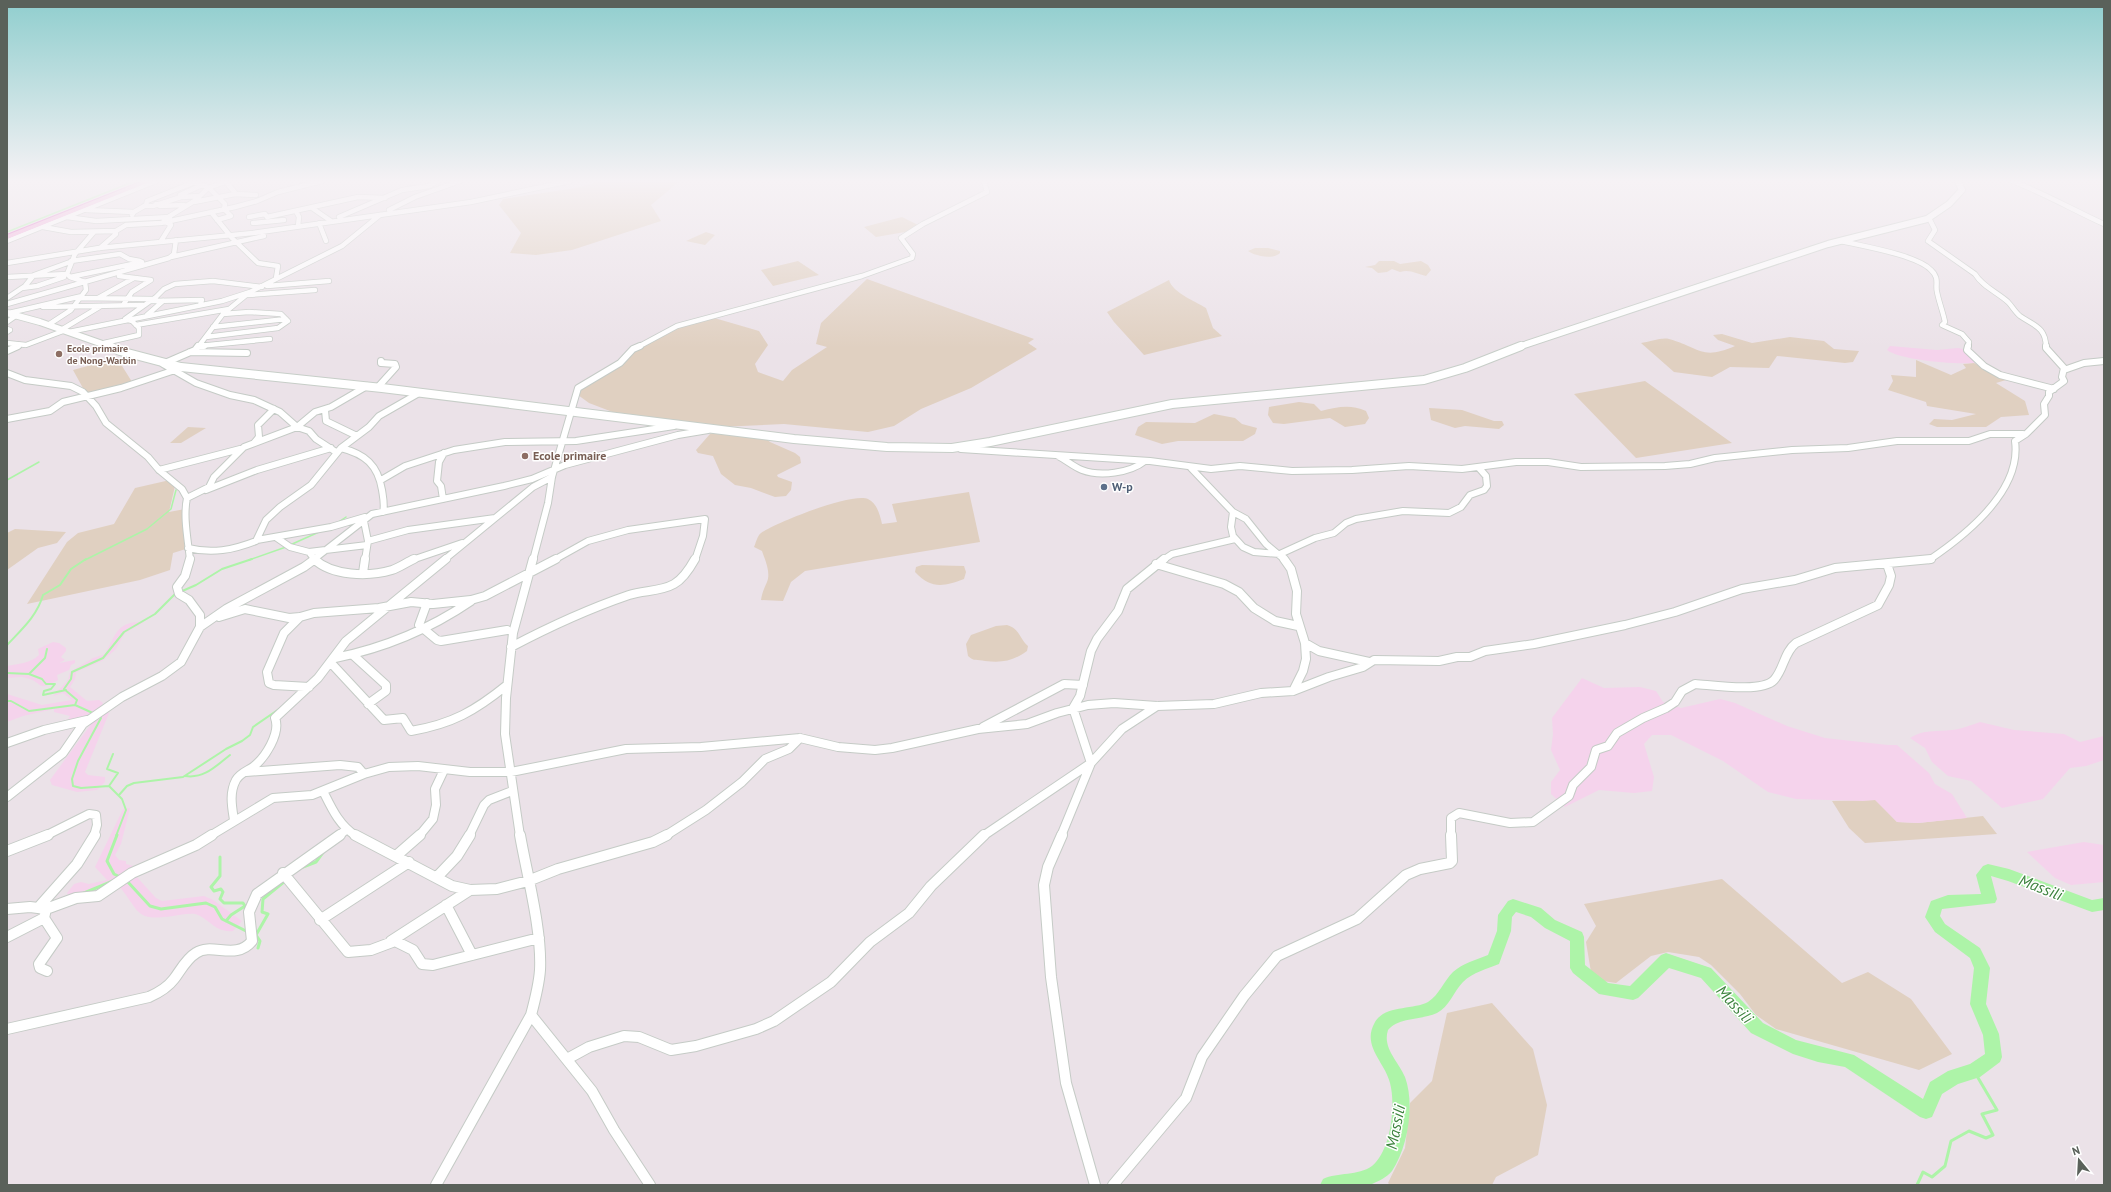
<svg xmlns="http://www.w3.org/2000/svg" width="2111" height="1192" font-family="'PT Sans',sans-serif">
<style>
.green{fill:#e0d0c1}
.sand{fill:#f5d3ec}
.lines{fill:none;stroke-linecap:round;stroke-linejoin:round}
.stream-far2{stroke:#adf4a8;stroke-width:1.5}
.stream-far1{stroke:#adf4a8;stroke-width:2}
.stream{stroke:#adf4a8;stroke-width:3}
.river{fill:#adf4a8;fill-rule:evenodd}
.street-far3-casing{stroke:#c5cbc6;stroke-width:6}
.street-far2-casing{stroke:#c5cbc6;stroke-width:8}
.street-far1-casing{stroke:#c5cbc6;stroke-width:10}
.street-casing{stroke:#c5cbc6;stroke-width:12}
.secondary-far1-casing{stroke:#c7cec8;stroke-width:8}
.secondary-casing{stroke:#c7cec8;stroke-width:10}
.primary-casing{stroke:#e066c5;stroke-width:2}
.street-far3{stroke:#fff;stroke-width:4.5}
.street-far2{stroke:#fff;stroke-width:6}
.street-far1{stroke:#fff;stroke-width:8}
.street{stroke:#fff;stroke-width:10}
.secondary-far1{stroke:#fff;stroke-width:6}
.secondary{stroke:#fff;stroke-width:8}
.primary{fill:#f5addd;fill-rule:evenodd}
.education-dot{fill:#8d6e63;stroke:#fff;stroke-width:1.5}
.service-dot{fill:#5c6f8a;stroke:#fff;stroke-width:1.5}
.labels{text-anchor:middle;stroke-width:3;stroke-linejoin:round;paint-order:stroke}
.far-education-label{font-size:10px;font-weight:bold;fill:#785e54;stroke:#fff;text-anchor:start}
.education-label{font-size:12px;font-weight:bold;fill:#785e54;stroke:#fff;text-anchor:start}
.service-label{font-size:12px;font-weight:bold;fill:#4e5e75;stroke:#fff;text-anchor:start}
.near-water-label{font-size:16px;font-style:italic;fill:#3c833d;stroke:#fff}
</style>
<rect width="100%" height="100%" fill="#ebe2e8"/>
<path class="green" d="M602,181H680L651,205L661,221L572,250L536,255L510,253L521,233L499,205L503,199L576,188Z
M902,217L918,225L911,231L876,237L864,227Z
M706,232L715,235L705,245L686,241Z
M1255,248H1268L1280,251V253C1273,260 1255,256 1248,251Z
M798,261L819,275L773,286L761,270Z
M1379,261H1394L1400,264L1421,261L1428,265L1431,270L1426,276C1417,274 1410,269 1400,272L1392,269L1387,272L1378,273L1372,268L1365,267L1375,265Z
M867,279L1034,339L1028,343L1037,349L971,388L921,409L894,426L868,432L784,424L719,427L623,416L589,403L578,395L580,388L629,354L669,330L711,317L759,331L768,345L755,364L758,372L783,381L792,370L827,347L816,344L821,323Z
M1169,280C1173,293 1195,301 1206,308L1213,328L1222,336L1144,355L1114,322L1107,312Z
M1722,334L1752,343L1790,337L1824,341L1834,349L1859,351L1853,362L1845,363L1777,356L1769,368L1730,367L1712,377L1674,372L1641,343C1649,342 1662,337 1669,339C1699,347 1701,361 1735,346L1718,340L1713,335Z
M117,358L134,385L89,399L73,370Z
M1916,360L1951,375L1966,368L1963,364L1974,363L2006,380L1996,383L2025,401L2029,415L2001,417L1986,427H1937L1929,424L1934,419L1952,420L1976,414L1927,406L1926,402L1888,390L1893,381L1891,375L1916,377Z
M1645,381L1732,443L1636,458L1574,394Z
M1299,402L1314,404L1321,411C1338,407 1350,404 1366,411L1369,418L1365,424L1345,427L1330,418L1284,424L1273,423L1268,415L1269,407Z
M1429,408L1462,410L1494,421H1502L1504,425L1499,429L1465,426L1455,428L1431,420Z
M1214,414L1235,418L1242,424L1257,428L1255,434L1243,441H1178L1162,444L1135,435L1138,427L1146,422L1195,423Z
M188,427L206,428L181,443H170Z
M716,432L764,437L770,442L795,453L800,457L801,463L777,475L778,477L792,482L791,490L786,496L775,497L751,488L735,485L721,474L713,456L698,453L696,450L710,434Z
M170,480L175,486L169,512L185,509L190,522L189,548L173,553L170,570L140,580L27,604L67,542L78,533L114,524L135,488Z
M969,492L980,542L805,571L791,582L783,601L761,600C762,593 764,589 767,582C771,572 765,560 762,551L754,547C756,543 757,536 761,533C775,523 852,492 868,499C877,503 880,515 882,524L897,522L892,504Z
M15,529L66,532L57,543L38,548L7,570V533Z
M922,565L964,566L966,572L964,579C943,587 931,589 915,572L916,567Z
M1007,625C1020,629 1019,638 1028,646L1027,651C1013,661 1003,663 985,661C977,659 974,662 968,656L966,644L971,635L996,626Z
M1876,800L1897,822L1918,823L1983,816L1997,834L1865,843L1849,828L1832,801Z
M1722,879L1842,983L1868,972L1911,999L1952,1054L1919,1070L1776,1029L1756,1015L1740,994L1711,965L1699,957L1668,952L1651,956L1616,983L1603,981L1591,972L1586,942L1596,926L1584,904Z
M1492,1003L1533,1049L1547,1105L1538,1155L1496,1177L1492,1185H1390L1388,1183L1405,1148L1410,1103L1432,1081L1447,1013Z"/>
<path class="sand" d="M1890,346L1937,350L1958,348L1967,350L1979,362C1963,366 1899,360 1887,350Z
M144,622L125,633L115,650L102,661L76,672L75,679L70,687L87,701L99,700L103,703L101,707L109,713L85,772L88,775L105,777V782L97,790L77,792L52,785L50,780L92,723L89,720L66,723L70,716L54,712V709L23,716L7,722V694L42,705L72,700L63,693L53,696L68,680L70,672L93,658L105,654C116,634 117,621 144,622Z
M53,642L59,643L66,648V651L61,657L65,660L59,663L75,660V663L71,665L69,670L57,675L58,680C36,693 44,682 26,678C21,676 13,678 7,678V666C18,664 31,663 39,655L38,649Z
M1582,678L1604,688L1640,687L1656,691L1663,702L1681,708L1720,699L1735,703L1787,726L1825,738L1888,745H1897L1929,773L1935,784L1952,794L1967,818L1918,823L1897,822L1875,800L1863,801L1796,799L1768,792L1723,761L1671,735H1652L1644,744L1654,777L1652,791L1634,793L1599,790L1565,807L1551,794V782L1560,770L1551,750L1553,735L1552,718Z
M1980,722L2014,730L2064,734L2080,742L2104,736V760L2086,766L2070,768L2043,799L2002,808L1971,781L1948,776L1932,762L1925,748L1910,738C1923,729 1937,732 1952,730C1962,729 1971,725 1980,722Z
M130,808L121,844L115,855L119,860L126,861V864L137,867L136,876L156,898L162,901L204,896L213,900L242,921L233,931C215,933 209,918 195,914C189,913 180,915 173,916C136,921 141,914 120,887L108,886L100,888L96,892L70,898L67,893L74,884L81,882L89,884L107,880L95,867L123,809Z
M2084,842L2104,845V882L2071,885L2055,878L2027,852Z"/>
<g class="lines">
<path class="stream-far2" d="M7,232L135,181
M7,480L39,462
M337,523L346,517
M290,545L319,532
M85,560L147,529L171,509L176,490
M249,560L286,547"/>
<path class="stream-far1" d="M180,592L196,585L222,569L252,559
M7,645C22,629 37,616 43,595L60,585L71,569L86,559
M47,649L45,658L29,674L42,679L46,684H55L51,689L44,691L43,695L66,690
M7,673L29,674
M7,701H11L29,711L75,705L95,714
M75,705L77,700L64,689L71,679L72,672L103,658L124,632L155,614L176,593
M99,715L101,718L78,761L72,779L73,786L81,788L109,786L122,799L126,810L116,836
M185,776C204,779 216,766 230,755
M109,786L118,773L107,769L113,754
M119,795L127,786L134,783L183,777L226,749L242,741L250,735L253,727L282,707"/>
<path class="stream" d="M117,835L107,861L114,874L120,877
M220,857V876L211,887L214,891L221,889L223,892L220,899L224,903H243L245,906L231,915L226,921
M303,867L316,862L324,851
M127,881L150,906L161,909L206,903L215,907L222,919L248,932
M84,893L113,881
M256,935L260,941L258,948
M256,935L268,914L262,912L263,899L285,881
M1917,1185L1923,1172L1932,1177L1945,1166L1951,1141L1969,1131L1986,1138L1993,1135L1982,1114L1997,1110L1974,1071"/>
<path class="river" d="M1988,864L2009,869L2092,900L2104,898V910L2092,912L2008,881L1991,876L1997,899L1995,903L1942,909L1940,916L1945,924L1980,948L1990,968L1986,1004L1999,1034L2002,1057L2000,1062L1980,1077L1958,1084L1942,1094L1932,1117L1926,1119L1920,1117L1845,1067L1818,1062L1793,1054L1751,1033L1701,978L1669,968L1638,998L1633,1000L1599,994L1573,973L1570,968V941L1545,928L1531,917L1516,912L1512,917L1511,931L1499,964C1487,969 1473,972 1463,982C1454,991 1449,1007 1437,1013C1422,1020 1399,1017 1388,1030C1382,1048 1399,1062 1405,1077C1415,1104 1408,1147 1392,1171C1387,1177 1379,1181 1372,1184C1362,1188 1332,1185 1320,1185L1323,1179C1338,1172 1358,1176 1372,1166C1391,1151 1396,1105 1390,1083C1385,1062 1361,1046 1375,1022C1385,1005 1413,1010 1428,1002C1439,995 1444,981 1453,972C1463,963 1476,960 1488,955L1497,931L1498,915L1508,901L1513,899L1541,908L1555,920L1582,932L1584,937L1585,965L1608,983L1630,986L1661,955L1666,953L1711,968L1763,1023L1796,1040L1854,1055L1923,1099L1930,1082L1948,1071L1970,1064L1985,1054L1983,1035L1970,1004L1974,968L1970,958L1935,932L1925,917L1931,901L1948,895L1981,894L1976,875L1983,866Z"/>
<g class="street-far3-casing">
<path id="street-far3" d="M189,181L208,187L225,204L224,209L231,216L217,220
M2012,181C2044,193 2073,210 2104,224
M226,182L236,194
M180,195L202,185
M194,202L235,194L256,195
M156,204L160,206L184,205
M144,206H153L181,197L200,196
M312,208L331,221
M86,210L134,212L132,215
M389,210L415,197L460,181
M296,211L299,217L298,226
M134,212L146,205L147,201L195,182
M211,212L232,238L258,263L278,266L276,278
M67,217L96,221L170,217
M249,217L265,214L267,217L358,197L385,198
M339,217L402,190L429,186L438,181
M1929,218L1935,230L1928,241L1975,274C1983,287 1997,292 2008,302C2012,306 2015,312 2020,316C2033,325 2046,327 2046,347
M253,223L284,220
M319,223L326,241
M43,227L71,232L116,231
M7,241L156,181
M161,241L171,225L164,221L165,219L196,200L208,188L228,181
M1841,241C1862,246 1917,255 1931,270C1940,278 1935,285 1937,292C1939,302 1943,312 1945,322L1942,325L1962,334L1969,342L1968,347
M100,248L116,234V231L126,225L161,223L235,207L257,201L278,192L322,181
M171,257L264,236
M71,261L120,254L129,259L140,261
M7,263L99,248L253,233L471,202L570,181
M119,276L151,280L132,292L123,305
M7,277L67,274
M70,277L142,262
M267,286L329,281
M22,288L37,286L64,277
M248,295L315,290
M7,298L25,286L34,275L70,262
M80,298L153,299
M98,298L134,278
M151,301L202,300L200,305
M7,304L169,258L174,254L176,240
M43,307L143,305
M9,313L82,296
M147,315L163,301
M7,322L17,315
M48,325L71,310L86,290L85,282L70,277L67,274L75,254L94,232
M136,325L229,309
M213,327L286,319
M7,329L10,330L7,332
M61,330L101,306
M69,332L222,301L250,292L342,246L380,215
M206,337L278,328L288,321L281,314L249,312L223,314
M7,343L26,345L63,331
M104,343L139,335V328L132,321L125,319L156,297L164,289L175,284L213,281L262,287
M199,346L270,339
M198,347L223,314L250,292
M638,347L677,326L862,276L912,258L913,254L901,238L923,224L987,192L984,181"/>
</g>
<g class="street-far2-casing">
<path id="street-far2" d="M199,346H204
M1968,346L1967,350L1984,366L2000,375L2054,389
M7,351L18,346
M190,352L247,353
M165,363L195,350L198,346
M163,364L196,383L230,395L254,400L280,412L297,427L309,431L316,439L336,452
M2064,370L2084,363L2104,361
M7,373L25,380L71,386L83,392L96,406L106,423L148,457L159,470L182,489L187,498C183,517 188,540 190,560
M378,387L396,367L395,364L381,363V361
M325,410L326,421L357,436
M7,419L50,411L63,402L121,388L175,370
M254,443L259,437L258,425L274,409
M341,448C365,454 378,465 382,490C383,497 385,505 383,512
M961,449L1150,461L1211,469L1240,466L1292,471L1352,470L1409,466L1462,469L1516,462H1548L1581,467L1665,466L1690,464L1715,458L1792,450L1848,448L1897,441H1969L1990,434H2023
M1058,456C1066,460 1074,467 1082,470C1100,477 1130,473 1145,461
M1190,467L1233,512L1231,527L1233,536L1243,547L1254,552L1280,554L1315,538L1334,533L1346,523L1356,519L1403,511L1449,513L1461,507L1470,495L1484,490L1487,486L1486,476L1479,468
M159,470L240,449
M381,480L405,466L454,450L505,442L576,441L674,426
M206,490L257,470L331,448
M187,498L209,487L214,477L244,447L297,427L315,412L331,407L367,386
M443,499L441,486L437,481L439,462L444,453
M1233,512L1246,519L1266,544L1285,560
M364,521L368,541L365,560
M277,538L290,547L309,552L315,560
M257,540L331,527L365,517
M368,541L408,530L495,518
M188,548C212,554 233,550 256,541L266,520L280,507L311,485L341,448L369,427L379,416L419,393
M309,552L367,545
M313,560L372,514L504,486L532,479L565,465L678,435L708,430
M412,560L462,543
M444,560L533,487L552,477
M533,560L548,503L552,477L578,388L620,363L633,349L640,346
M554,560L588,541L628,530L705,519L703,536L695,560
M1163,560L1172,554L1235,539
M1929,560C1966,535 2022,491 2015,441L2026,434L2045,415L2044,404L2049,396V392L2064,381L2062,377L2064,368L2046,348V346"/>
</g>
<g class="street-far1-casing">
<path id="street-far1" d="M314,559C332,576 368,577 392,570C399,568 407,562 414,559
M1284,559L1291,569L1297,591L1296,614L1305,643L1306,659L1303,671L1293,691
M1156,564L1224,584L1239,592L1254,608L1275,621L1298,626
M363,573L365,559
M427,603L419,625L437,640L441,641L507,630
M219,617L245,609L289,618L300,617
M200,627L226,609L304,567L315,559
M1305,643L1319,651L1369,662
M511,647C549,627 588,609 629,595C643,590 660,592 674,584C683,579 690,568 695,559
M353,655L386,685V691L368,704
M335,658C384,648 430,629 471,601
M331,663L384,720L403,718L411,731C452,724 475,711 507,685
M309,687L274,685L269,683L267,672L284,633L300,617L314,613L379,608L411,602L433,604L471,600L485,596L556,559
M983,727L1064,684L1083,685
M7,743L44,730L87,720
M246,772L340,765L358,767L364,774
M323,791C332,809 339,825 356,836
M7,797L63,753L83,724L122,697L162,676L181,662L200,627V615L189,600L179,594L177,587L185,576L190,559
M234,820C232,807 229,793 236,780C240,773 247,771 253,767C265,758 281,733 275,718L318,678L346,641L446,559
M45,836L89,814L96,815L97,825L94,836
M210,836L273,798L312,795L364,774L389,767L418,766L470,772H511L626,749L701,747L800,738L838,747L875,750L892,748L978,729L1027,724L1057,713L1088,705L1114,703L1157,706L1214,704L1261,693L1293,691L1329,677L1363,667L1374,660L1439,661L1457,657H1470L1485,651L1534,644L1625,625L1675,612L1742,589L1795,580L1835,568L1931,559
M338,836L346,830
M419,836L433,819L436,805L435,789L444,770
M469,836L484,805L489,800L512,791
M520,836L505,734L506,698L513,633L533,559
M665,836L706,810L742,782L765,759L789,749L800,738
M983,836L1091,763L1122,729L1157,706
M1061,836L1091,763L1073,708L1080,696L1091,651L1097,639L1118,611L1127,589L1164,559
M1451,836V818L1459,813L1510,823L1533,822L1569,796L1573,785L1591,767L1596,750L1608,746L1617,733L1643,718L1666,708L1675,702L1682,691L1695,684C1712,685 1762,693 1774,680C1784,669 1784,652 1796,643L1878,605L1889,585L1891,576L1887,564"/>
</g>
<g class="street-casing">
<path id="street" d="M355,835L452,886L470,890L497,889L528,881L558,869L653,842L667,835
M1062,835L1048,867L1044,885L1051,977L1066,1083L1095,1185
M7,851L48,835
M396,856L420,835
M283,873L348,952L371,950L395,941L413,950L422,964L433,965L539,938
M437,877L457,856L470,835
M446,905L472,955
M38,908L77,864L95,835
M7,909L30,907L46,909L76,898L98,896L132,873L196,845L212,835
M46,909L44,918L57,938L39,964L40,968L47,971
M320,920L409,862
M7,937L44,918
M391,941L470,890
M531,1015L592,1091L614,1130L650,1185
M7,1029L149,997C158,993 168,987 174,979C181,970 186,959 196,953C212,942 236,961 252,941L249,912L257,894L340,835
M567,1059L589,1047L624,1036L639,1037L671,1050L696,1046L756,1029L774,1021L831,982L870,942L909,913L931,886L984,835
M436,1185L531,1015C535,1000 539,985 540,970C542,930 527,875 520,835
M1113,1185L1186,1098L1202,1057L1244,996L1277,956L1357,919L1406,875L1420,869L1450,863L1452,861L1451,835"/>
</g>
<g class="secondary-far1-casing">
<path id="secondary-far1" d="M7,313L40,322L111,347
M1518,347L1828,244L1927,219L1949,204L1962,190L1958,181"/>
</g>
<g class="secondary-casing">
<path id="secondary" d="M109,346L120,351L181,367L382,388L794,439L887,447L952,448L990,442L1172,404L1424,380L1465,368L1521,346"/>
</g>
<g class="primary-casing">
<path id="primary" d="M143,181H152L7,239V235Z"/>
</g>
<use href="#street-far3" class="street-far3"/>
<use href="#street-far2" class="street-far2"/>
<use href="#street-far1" class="street-far1"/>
<use href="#street" class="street"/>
<use href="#secondary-far1" class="secondary-far1"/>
<use href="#secondary" class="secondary"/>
<use href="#primary" class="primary"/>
</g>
<linearGradient id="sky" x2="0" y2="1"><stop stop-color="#90cece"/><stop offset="0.52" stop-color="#f6f2f5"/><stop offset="1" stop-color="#f6f2f5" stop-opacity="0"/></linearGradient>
<rect width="2111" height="348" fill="url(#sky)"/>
<g class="education-dot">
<circle cx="59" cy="354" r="4"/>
<circle cx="525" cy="456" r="4"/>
</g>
<circle class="service-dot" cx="1104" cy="487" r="4"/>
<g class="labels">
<g class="far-education-label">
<text x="67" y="352">Ecole primaire<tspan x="67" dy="12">de Nong-Warbin</tspan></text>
</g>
<g class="education-label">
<text x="533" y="460">Ecole primaire</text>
</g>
<g class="service-label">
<text x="1112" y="491">W-p</text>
</g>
<g class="near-water-label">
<text transform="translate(2041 887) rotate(21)" y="6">Massili</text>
<text transform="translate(1735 1004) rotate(47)" y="6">Massili</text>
<text transform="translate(1395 1127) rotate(-79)" y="6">Massili</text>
</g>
</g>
<rect width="2111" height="1192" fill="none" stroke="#5a615a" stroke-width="16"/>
<g transform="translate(2079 1160) rotate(342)" stroke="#ffffff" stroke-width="3" paint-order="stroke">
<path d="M0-3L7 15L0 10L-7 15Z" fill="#5a615a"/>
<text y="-6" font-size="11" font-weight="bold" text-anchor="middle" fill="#5a615a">N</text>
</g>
</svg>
